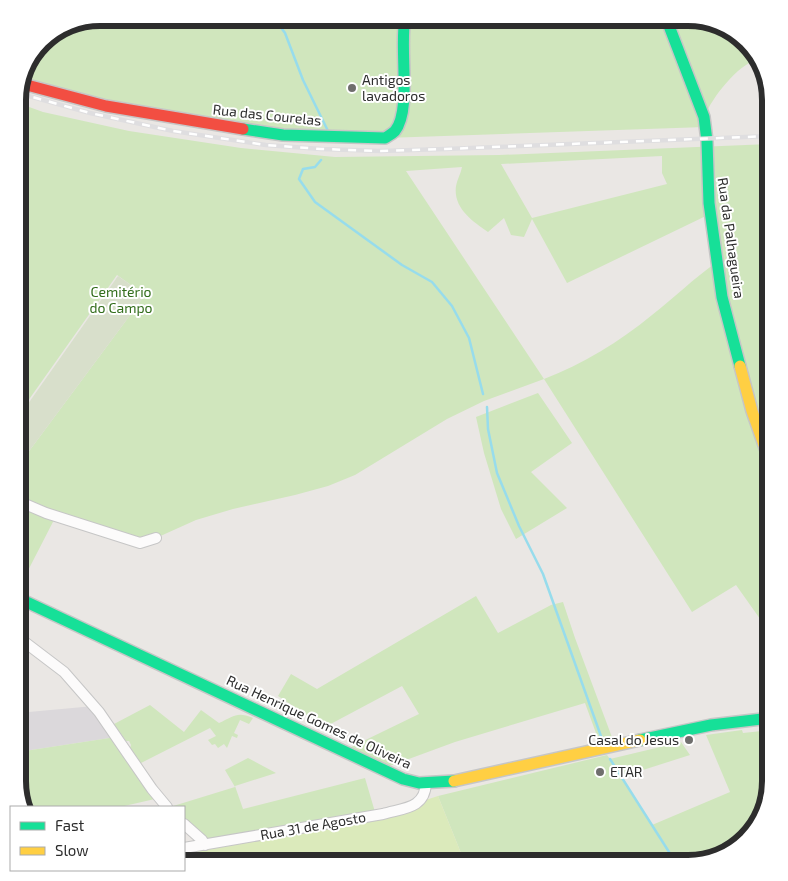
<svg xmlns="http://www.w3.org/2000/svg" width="788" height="881" font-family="'Exo 2',sans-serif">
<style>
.industrial{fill:#dbd8db}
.green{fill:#d0e6bd;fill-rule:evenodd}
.cemetery{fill:#d8dfcb}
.pitch{fill:#dbeabb}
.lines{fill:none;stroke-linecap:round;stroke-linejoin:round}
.stream{stroke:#97dcec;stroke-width:2.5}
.street-casing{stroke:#c6c6c6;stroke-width:12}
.fast-casing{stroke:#c6c6c6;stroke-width:14}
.slow-casing{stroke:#c6c6c6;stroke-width:14}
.jam-casing{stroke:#c6c6c6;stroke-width:14}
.street{stroke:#fcfbfb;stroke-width:10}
.fast{stroke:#16e098;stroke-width:11}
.slow{stroke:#ffcf43;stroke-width:11}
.jam{stroke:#f24e42;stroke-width:11}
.rail-casing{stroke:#dfdee0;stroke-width:4.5}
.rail{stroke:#fff;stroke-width:2.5;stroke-dasharray:8;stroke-linecap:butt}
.poi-dot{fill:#6f6e6d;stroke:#fff;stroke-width:2}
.labels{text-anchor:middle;stroke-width:4;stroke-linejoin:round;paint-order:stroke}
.poi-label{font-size:14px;fill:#2d2d2d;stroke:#fff;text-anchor:start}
.street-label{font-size:14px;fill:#2d2d2d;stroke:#fff}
.park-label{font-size:14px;fill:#326d1b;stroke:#fff}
.rim{fill:none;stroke:#2d2d2d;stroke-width:6}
</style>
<rect width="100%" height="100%" fill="#eae7e4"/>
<path class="industrial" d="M94,706L116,737L18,752V713Z"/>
<path class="green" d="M100,18H399V115L387,132L283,135L23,84L45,38Z
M405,18H693L725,26L753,49L757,60C738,64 711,99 705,116C703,119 705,124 705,127L385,138L395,131Z
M18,103L43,112L129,131L241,148L335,157L499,155L770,144V633L736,585L692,612L544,379L484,401L447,419L355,475L328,486L295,495L233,509L196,520L156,538L140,543L56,516L18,590V466L145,295L117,275L18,415ZM662,156V173L667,184L532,218L501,164ZM462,167C461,173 457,180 456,186C453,208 472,221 488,232L504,218L511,235L524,237L532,219L567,283L710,214L717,262C694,278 674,298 652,315C619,342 583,364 544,379L406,171Z
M538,393L572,443L531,472L567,508L516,539L501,509L484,453L476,417Z
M476,596L498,633L551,605L563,602L575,638L613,740L600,744L585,703L455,742L387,767L349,748L419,714L402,686L325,727L278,696L291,674L317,689Z
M150,705L184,732L201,710L219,723C234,716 237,711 253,718L249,724L240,720L234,733L238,735L237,738L232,736L227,748L224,744L218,748L215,744L212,745L208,740L216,736L210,728L141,763L130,748L131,745L129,741H126L114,724Z
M742,730L743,733L770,730V781L762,817L739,846L688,863H465L438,796L607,755L610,759L681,742L690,755L621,777L652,825L730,792L706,735Z
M116,737L159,798L120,807H26L18,781V752Z
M248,758L276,773L235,786L243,809L365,778L375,812L205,845L184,824V807H170L235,787L225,770Z"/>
<path class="cemetery" d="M118,276L145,295L18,466V418Z"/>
<path class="pitch" d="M438,796L465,863H184V848L383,814Z"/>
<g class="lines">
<path class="stream" d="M274,18L285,33L303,80L328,131
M321,160L315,167L303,169L299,179L315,202L402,265L432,282L452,306L469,338L483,394
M487,407L488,429L497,473L519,526L543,574L602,739
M610,759L676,863"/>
<g class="street-casing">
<path id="street" d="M18,501L46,513L140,543L156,538
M18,637L64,672L99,712L152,789L167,807
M184,824L202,840L205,845
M184,848L383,814C403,808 425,809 426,783"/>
</g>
<g class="fast-casing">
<path id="fast" d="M666,18L704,117L707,141L709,203L722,297L740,366
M243,129L283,135L385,138C388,136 392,134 395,131C412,110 399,48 405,18
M18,598L403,779L419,783L454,781
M640,740L711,725L770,718"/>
</g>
<g class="slow-casing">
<path id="slow" d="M740,366L752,411L770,462
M454,781L640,740"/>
</g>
<g class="jam-casing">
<path id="jam" d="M23,84L106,106L243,129"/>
</g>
<use href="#street" class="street"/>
<use href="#fast" class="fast"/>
<use href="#slow" class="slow"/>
<use href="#jam" class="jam"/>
<g class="rail-casing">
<path id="rail" d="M18,93L90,113L173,131L266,145L321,149L381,151L445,149L770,136"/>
</g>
<use href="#rail" class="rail"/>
</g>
<g class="poi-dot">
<circle cx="352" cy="88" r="5"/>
<circle cx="689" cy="740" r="5"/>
<circle cx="600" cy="772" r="5"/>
</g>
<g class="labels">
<g class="poi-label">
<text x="362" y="85">Antigos<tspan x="362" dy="16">lavadoros</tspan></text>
<text x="679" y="745" text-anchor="end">Casal do Jesus</text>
<text x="610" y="777">ETAR</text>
</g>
<g class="street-label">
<text transform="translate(267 115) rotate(6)" y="5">Rua das Courelas</text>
<text transform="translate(731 238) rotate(82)" y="5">Rua da Palhagueira</text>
<text transform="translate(319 722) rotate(25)" y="5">Rua Henrique Gomes de Oliveira</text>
<text transform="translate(313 826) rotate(-10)" y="5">Rua 31 de Agosto</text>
</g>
<g class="park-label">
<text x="121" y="297">Cemitério<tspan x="121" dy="16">do Campo</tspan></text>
</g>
</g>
<path d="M0 0H788V881H0ZM100 26H688A74 74 0 0 1 762 100V781A74 74 0 0 1 688 855H100A74 74 0 0 1 26 781V100A74 74 0 0 1 100 26Z" fill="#fff" fill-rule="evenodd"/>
<path class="rim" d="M100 26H688A74 74 0 0 1 762 100V781A74 74 0 0 1 688 855H100A74 74 0 0 1 26 781V100A74 74 0 0 1 100 26Z"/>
<rect x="10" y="806" width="175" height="65" fill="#ffffff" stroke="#ababab"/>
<rect x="20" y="822" width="25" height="8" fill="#16e098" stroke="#ababab"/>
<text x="55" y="831" font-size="15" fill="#2d2d2d">Fast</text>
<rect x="20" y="847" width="25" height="8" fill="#ffcf43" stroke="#ababab"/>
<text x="55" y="856" font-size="15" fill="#2d2d2d">Slow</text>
</svg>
